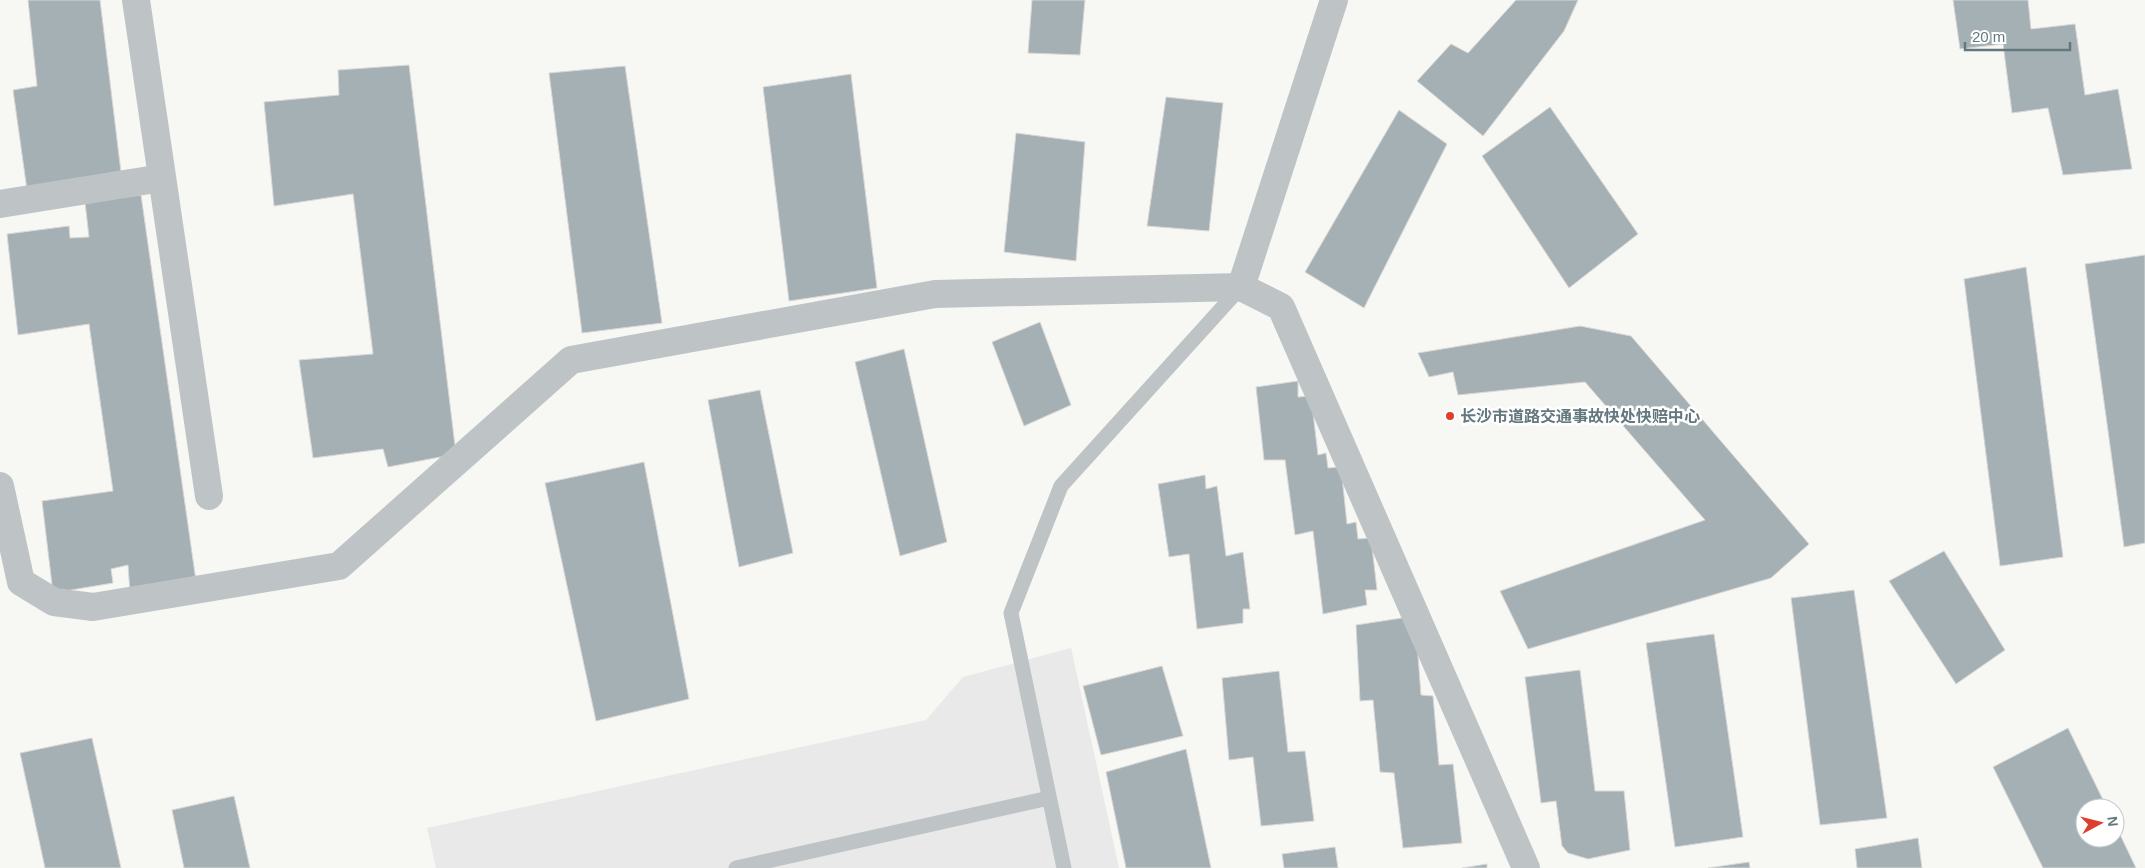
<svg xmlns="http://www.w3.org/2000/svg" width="2145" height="868" font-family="Arial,'Noto Sans SC',sans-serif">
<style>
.built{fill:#e8e9e8}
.building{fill:#a5b0b4;stroke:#d9d9d7}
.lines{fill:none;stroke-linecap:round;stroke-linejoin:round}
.service{stroke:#bec4c6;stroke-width:15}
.minor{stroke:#bec4c6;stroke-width:28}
.tertiary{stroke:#bec4c6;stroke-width:28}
.poi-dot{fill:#de3e2e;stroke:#fff;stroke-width:2}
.labels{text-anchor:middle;stroke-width:5;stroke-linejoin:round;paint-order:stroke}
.poi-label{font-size:16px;font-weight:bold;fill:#63777e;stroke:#fff;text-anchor:start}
</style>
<rect width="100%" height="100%" fill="#f7f7f4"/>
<path class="built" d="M1071,648L1119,868H436L427,828L926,720L963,677Z"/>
<path class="building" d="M28,0H100L121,172L27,190L13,90L37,86Z
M1032,0H1085L1080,55L1028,53Z
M1516,0H1578L1564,31L1483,136L1417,81L1451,44L1468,53Z
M1953,0H2028L2031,29L2075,24L2085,95L2118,89L2132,169L2063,175L2048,108L2012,113L2003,44L1960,49Z
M409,65L456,454L388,467L383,449L313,458L299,360L373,354L353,194L274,206L264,102L339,95L338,70Z
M625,66L662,323L582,333L549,73Z
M851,74L877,288L789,301L763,87Z
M1166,97L1223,103L1209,231L1147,226Z
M1550,107L1638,234L1569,288L1482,156Z
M1399,110L1447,144L1364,308L1305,272Z
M1016,133L1085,142L1076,261L1004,252Z
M141,195L198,595L131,606L128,565L111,569L113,583L53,593L42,501L113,491L89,324L18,335L7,234L69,226L70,238L89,237L85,202Z
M2145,255V543L2124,547L2085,264Z
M2026,267L2063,557L2000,566L1964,279Z
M1040,322L1071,405L1024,426L992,342Z
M1580,326L1631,336L1809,544L1771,578L1528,649L1500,591L1705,520L1585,382L1458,395L1453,372L1429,377L1418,353Z
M904,349L947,542L900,556L855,362Z
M1298,381V397L1311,396L1318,455L1326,453L1328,468L1341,467L1347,524L1356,522L1358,539L1371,538L1377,590H1365L1367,605L1323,614L1313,531L1295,535L1285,460H1264L1256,387Z
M760,390L793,553L739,567L708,400Z
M644,462L689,699L596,721L545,483Z
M1205,475L1206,489L1217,486L1226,556L1243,552L1250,609H1243V623L1197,629L1189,554L1169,557L1158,484Z
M1944,551L2005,650L1956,684L1889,581Z
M1854,590L1887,818L1820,825L1791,598Z
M1415,616L1421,695L1433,696L1439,765L1453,764L1462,843L1403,848L1394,773L1380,772L1373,700L1360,701L1356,625Z
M1714,634L1743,837L1675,847L1646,643Z
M1162,666L1183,736L1101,755L1083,686Z
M1580,670L1595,791H1624L1630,850L1588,859L1568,853L1562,846L1556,801L1541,803L1525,677Z
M1279,671L1288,752L1305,751L1314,821L1261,826L1253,757L1229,760L1222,678Z
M2068,728L2107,808H2085V838H2115V824L2136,868H2043L1993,767Z
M92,738L121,868H45L20,753Z
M1186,749L1211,868H1126L1106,772Z
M234,796L250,868H184L172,810Z
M1918,838L1922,868H1857L1855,849Z
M1335,847L1338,868H1284L1282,854Z
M1749,862L1750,868H1708Z
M1487,864V868H1462Z"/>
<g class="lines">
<path class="service" d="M736,868L1049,798
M1064,868L1011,613L1061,486L1241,287"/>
<path class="minor" d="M136,0L209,496
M0,204L162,178
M0,486L21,582L54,602L93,607L339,566L571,360L935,294L1241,287L1281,307L1526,868"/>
<path class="tertiary" d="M1241,287L1334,0"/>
</g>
<circle class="poi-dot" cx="1450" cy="416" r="5"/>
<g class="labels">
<g class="poi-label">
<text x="1460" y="422">长沙市道路交通事故快处快赔中心</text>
</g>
</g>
<g transform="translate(2100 823) rotate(83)"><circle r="24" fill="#ffffff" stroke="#c1c9cb"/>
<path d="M0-4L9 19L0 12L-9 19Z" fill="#de3e2e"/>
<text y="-8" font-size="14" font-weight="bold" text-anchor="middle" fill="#63777e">N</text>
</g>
<path d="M1965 42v8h105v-8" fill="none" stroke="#63777e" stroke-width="2.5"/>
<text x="1972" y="42" font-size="15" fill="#63777e" stroke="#ffffff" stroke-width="4" paint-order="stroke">20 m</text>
</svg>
